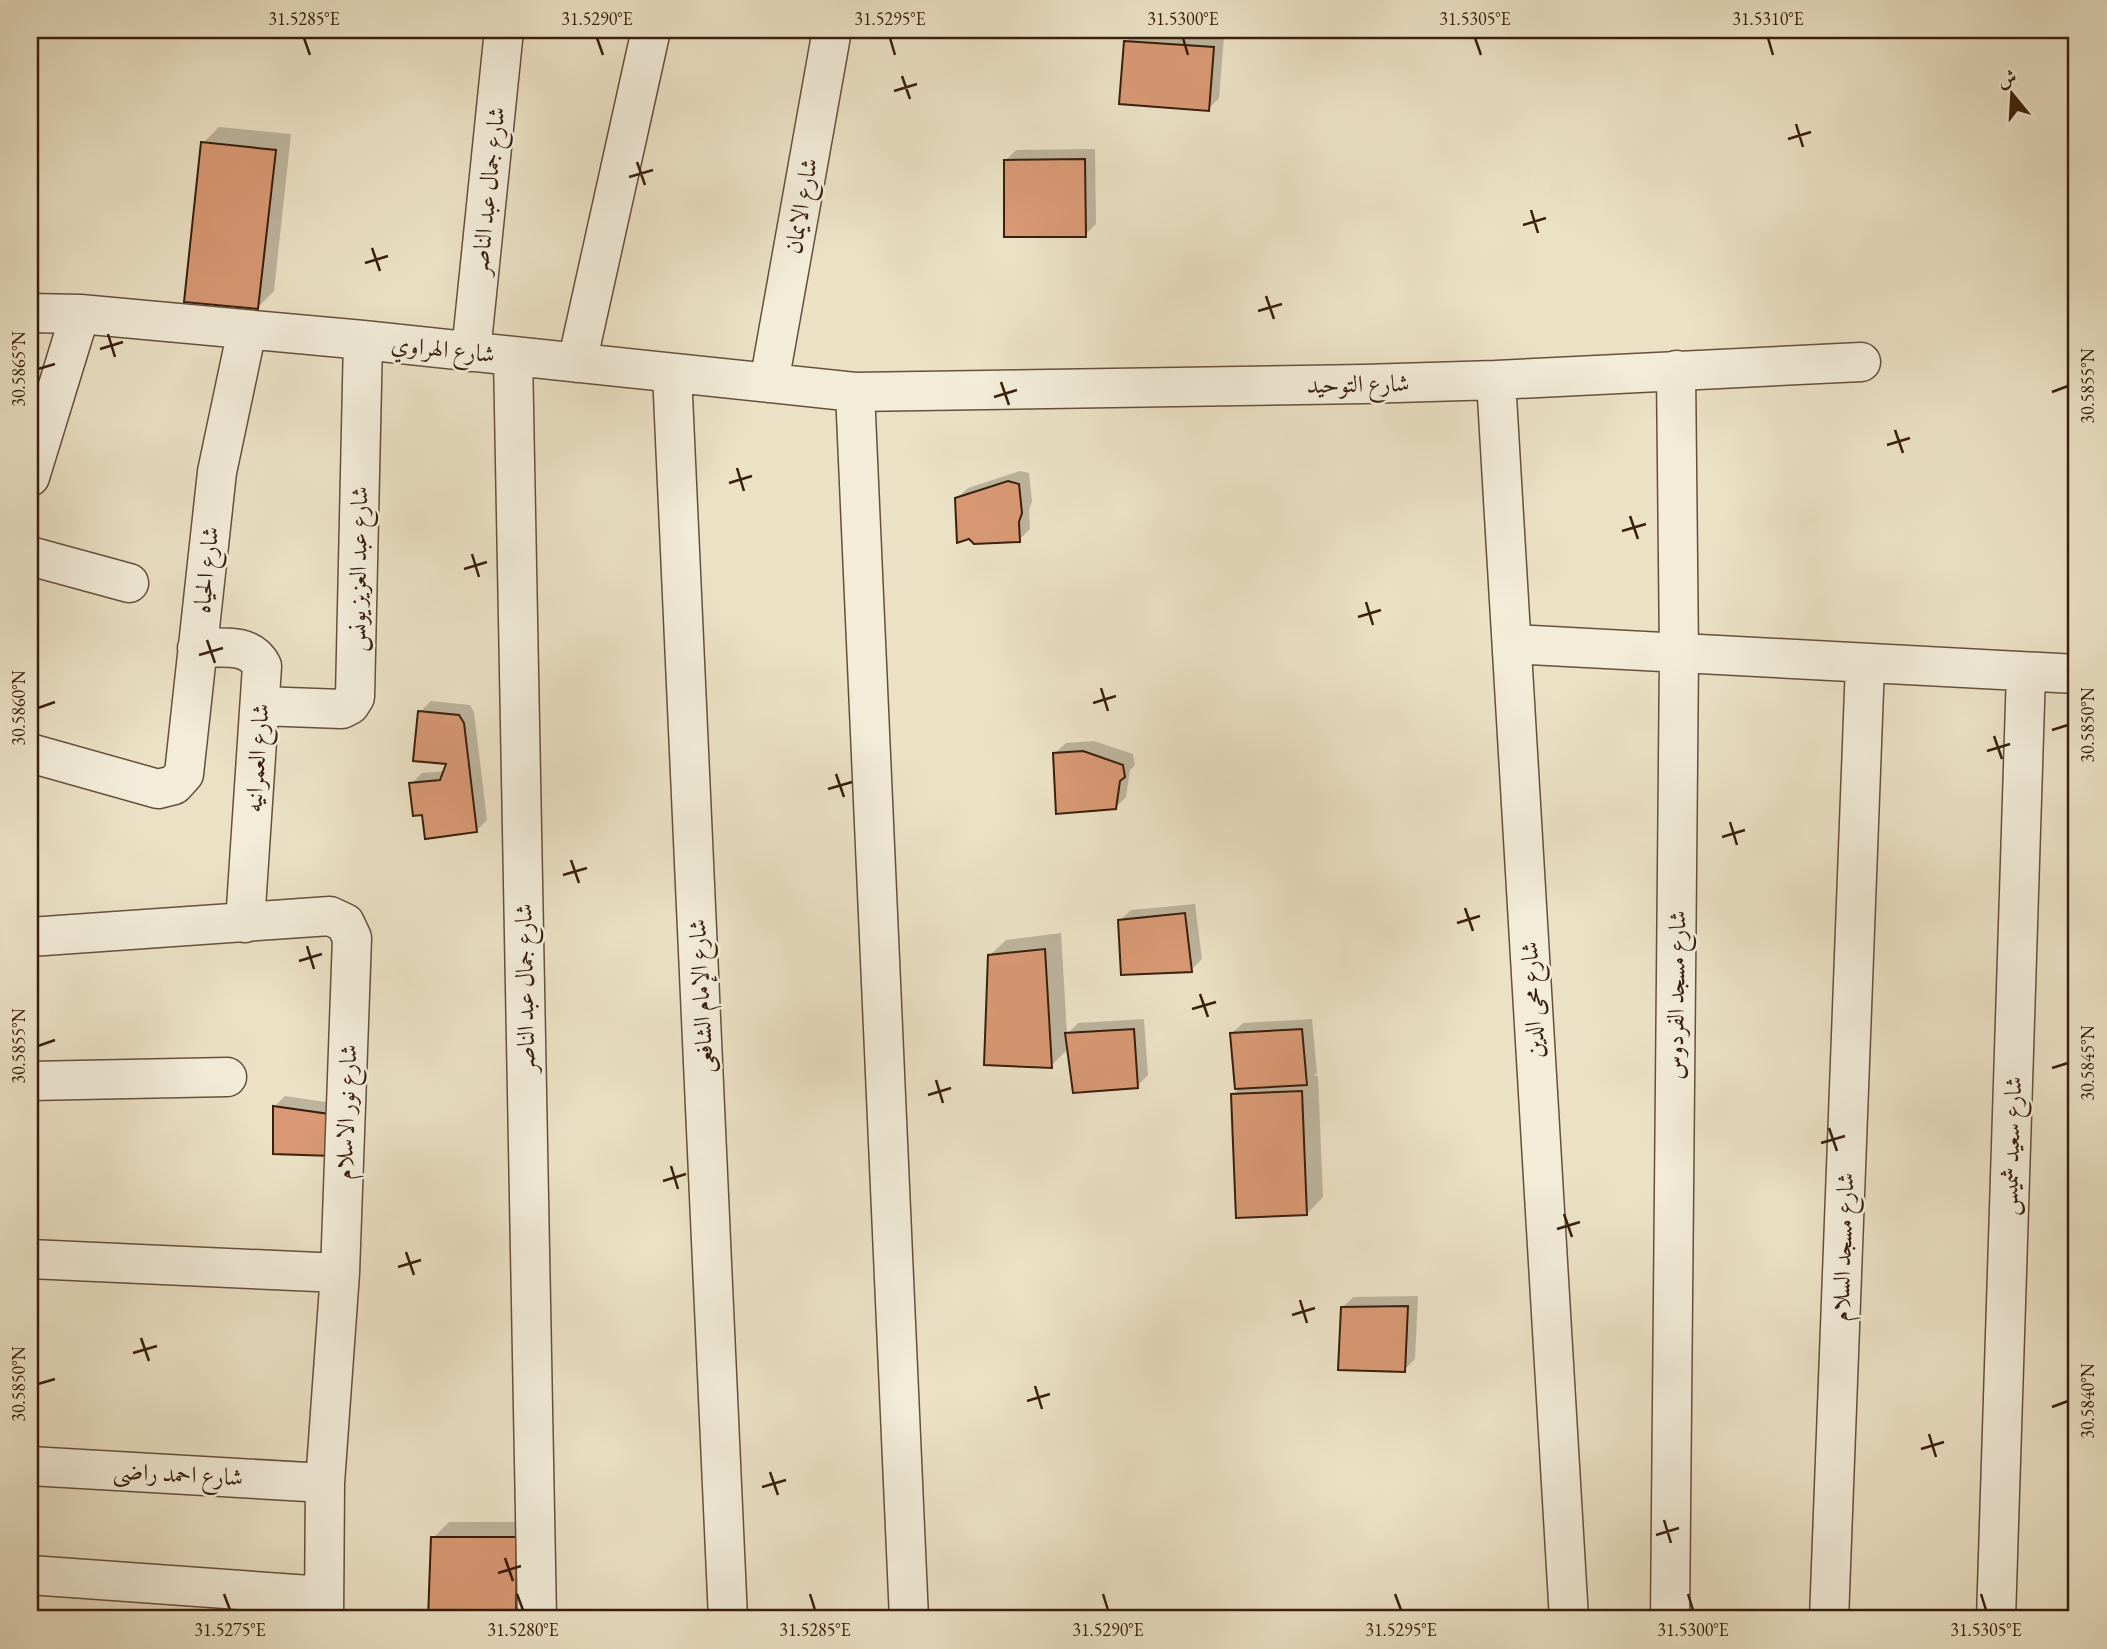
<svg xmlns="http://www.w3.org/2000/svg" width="2107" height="1649" font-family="'EB Garamond',Amiri,serif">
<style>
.shadow{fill:#0003}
.building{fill:#d89974;stroke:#391f0d;stroke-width:2}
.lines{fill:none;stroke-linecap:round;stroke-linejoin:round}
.minor-casing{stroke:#66503b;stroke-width:41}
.minor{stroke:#f2ecd9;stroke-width:38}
.ticks{fill:none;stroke:#391f0d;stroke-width:2.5}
.labels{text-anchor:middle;stroke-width:5;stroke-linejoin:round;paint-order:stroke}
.street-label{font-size:24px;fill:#391f0d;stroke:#f2ecd9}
.neatline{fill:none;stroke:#391f0d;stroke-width:2.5}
.ticks-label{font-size:18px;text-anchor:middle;fill:#391f0d}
</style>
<rect width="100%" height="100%" fill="#ebe1c5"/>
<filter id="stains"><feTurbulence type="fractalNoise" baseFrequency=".00286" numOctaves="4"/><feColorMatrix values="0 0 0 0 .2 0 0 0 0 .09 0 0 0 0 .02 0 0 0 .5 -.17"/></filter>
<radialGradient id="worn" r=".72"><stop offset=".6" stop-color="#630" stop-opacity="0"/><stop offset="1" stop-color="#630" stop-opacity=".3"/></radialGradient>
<path class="shadow" d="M1137,31L1224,37L1219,98L1208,109L1126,42Z
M219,127L291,134L274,291L258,307L203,143Z
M1095,149L1096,224L1085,235L1005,161L1016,150Z
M1020,471L1029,473L1032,501L1029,510L1030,529L1019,540L957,498L968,488Z
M431,701L470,705L474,712L487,820L476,831L423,813L411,784L422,773L446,771L449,762L420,712Z
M1094,741L1133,754L1135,765L1130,770L1126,797L1115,808L1055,753L1066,743Z
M1195,904L1202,959L1191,970L1120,920L1131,910Z
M1061,933L1067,1034L1078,1023L1144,1019L1148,1075L1137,1086L1069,1048L1051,1066L989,956L1006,940Z
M1312,1019L1317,1073L1314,1076H1318L1323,1197L1307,1214L1233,1095L1240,1087L1232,1033L1243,1023Z
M285,1096L339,1104L331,1154L275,1106Z
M1418,1296L1415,1359L1404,1370L1342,1308L1353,1297Z
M449,1522H533L531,1619H430L433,1538Z
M30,1610L76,1619H30Z"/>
<path class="building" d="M1124,41L1214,47L1209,111L1119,104Z
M201,142L276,150L258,309L184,302Z
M1085,159L1086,237H1004V160Z
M1008,481L1019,484L1022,513L1019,522L1020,542L974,544L969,539L957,543L955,498Z
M418,711L459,715L464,723L477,832L425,839L422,815L413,816L409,783L440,780L446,764L413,761Z
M1083,751L1123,765L1125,777L1120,781L1116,809L1056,814L1053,753Z
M1185,913L1192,972L1121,975L1118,920Z
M1045,949L1052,1068L984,1065L988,955Z
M1134,1029L1138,1088L1073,1093L1065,1033Z
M1302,1029L1307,1085L1235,1089L1230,1033Z
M1302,1091L1307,1215L1236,1218L1231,1094Z
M273,1106L329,1114L332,1156L273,1154Z
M1408,1306L1405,1372L1338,1370L1341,1307Z
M431,1537H517L516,1619H428Z"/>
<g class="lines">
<g class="minor-casing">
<path id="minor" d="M30,313L80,314L363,340L855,392L1364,384L1496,380L1861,362
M471,352L504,30
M513,356L537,1619
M577,363L651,30
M672,373L728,1619
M1496,380L1569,1619
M769,383L832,30
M855,392L909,1619
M30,477L80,314
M30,556L129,583
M1512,644L2077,674
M197,648C221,648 250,642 262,666L245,923
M260,706L342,709L350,705L355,697L363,340
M30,753L158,789L174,785L184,774L217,472L247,330
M30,937L330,916L345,923L352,938L340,1273L325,1483L324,1619
M30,1081L227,1077
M30,1259L340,1273
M30,1466L325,1483
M30,1575L324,1596
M1670,1619L1679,655L1676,370
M1829,1619L1865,664
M1996,1619L2026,672"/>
</g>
<use href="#minor" class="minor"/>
</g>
<path class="ticks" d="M304,38L310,55M597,38L603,55M890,38L895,55M1183,38L1188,55M1475,38L1481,55M1768,38L1773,55M902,76L910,99M894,91L917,84M1796,124L1803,147M1788,139L1811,132M637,162L645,185M629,177L653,170M1531,210L1538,233M1523,225L1546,218M372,248L380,271M365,263L388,256M1266,296L1274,319M1258,311L1282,304M108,334L115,357M100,349L123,342M38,369L55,364M1001,382L1009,405M2052,392L2068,386M994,397L1017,390M1895,430L1903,453M1887,445L1910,438M737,468L744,491M729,483L752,476M1630,516L1638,539M1622,531L1646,524M472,554L479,577M464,569L487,562M1366,602L1373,625M1358,617L1381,610M207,640L215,663M199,655L223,648M1101,688L1108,711M1093,703L1116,696M38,708L55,702M2052,730L2068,725M1994,736L2002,759M1987,751L2010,744M836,774L844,797M828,789L852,782M1730,822L1737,845M1722,837L1745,830M571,860L579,883M563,875L587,868M1465,908L1473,931M1457,923L1480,916M307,946L314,969M299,961L322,954M1200,994L1208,1017M1192,1009L1216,1002M38,1046L55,1040M2052,1068L2068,1063M936,1080L943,1103M928,1095L951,1088M1829,1128L1837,1151M1821,1143L1845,1136M671,1166L678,1189M663,1181L686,1174M1564,1214L1572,1237M1557,1229L1580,1222M406,1252L414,1275M398,1267L421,1260M1300,1300L1307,1323M1292,1315L1315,1308M141,1338L149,1361M133,1353L157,1346M38,1384L55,1379M1035,1386L1042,1409M1027,1401L1050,1394M2052,1407L2068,1401M1929,1434L1936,1457M1921,1449L1944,1442M770,1472L778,1495M762,1487L786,1480M1664,1520L1671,1543M1656,1535L1679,1528M505,1558L513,1581M498,1573L521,1566M224,1594L230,1610M517,1594L523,1610M810,1594L815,1610M1103,1594L1108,1610M1395,1594L1401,1610M1688,1594L1693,1610M1981,1594L1986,1610"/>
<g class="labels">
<g class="street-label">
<text transform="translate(488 191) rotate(-84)" y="8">شارع جمال عبد الناصر</text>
<text transform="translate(801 206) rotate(-80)" y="8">شارع الايمان</text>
<text transform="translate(443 349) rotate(6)" y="8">شارع الهراوي</text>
<text transform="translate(1358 384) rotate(-1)" y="8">شارع التوحيد</text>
<text transform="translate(358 569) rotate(-89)" y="8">شارع عبد العزيز يونس</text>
<text transform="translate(206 570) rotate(-84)" y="8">شارع الحياه</text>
<text transform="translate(257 758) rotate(-86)" y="8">شارع العمرانيه</text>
<text transform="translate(525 988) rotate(-91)" y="8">شارع جمال عبد الناصر</text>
<text transform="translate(1676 995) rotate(-89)" y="8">شارع مسجد الفردوس</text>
<text transform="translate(701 996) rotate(-93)" y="8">شارع الإمام الشافعى</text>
<text transform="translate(1532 1000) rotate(-93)" y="8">شارع محى الدين</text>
<text transform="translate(346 1112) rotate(-88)" y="8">شارع نور الاسلام</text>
<text transform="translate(2011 1146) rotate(-88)" y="8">شارع سعيد شميس</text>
<text transform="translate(1843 1247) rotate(-88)" y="8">شارع مسجد السلام</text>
<text transform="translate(178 1474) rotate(3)" y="8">شارع احمد راضى</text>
</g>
</g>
<rect width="2107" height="1649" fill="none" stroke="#ebe1c5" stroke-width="77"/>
<g transform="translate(2012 94) rotate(342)" stroke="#f2ecd9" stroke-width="5" paint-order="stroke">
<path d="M0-5L12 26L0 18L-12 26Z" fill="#391f0d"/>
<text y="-10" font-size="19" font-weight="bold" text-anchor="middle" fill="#391f0d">ش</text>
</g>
<rect x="38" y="38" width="2030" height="1572" class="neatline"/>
<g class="ticks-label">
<text x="304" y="25">31.5285°E</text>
<text x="597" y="25">31.5290°E</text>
<text x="890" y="25">31.5295°E</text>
<text x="1183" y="25">31.5300°E</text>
<text x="1475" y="25">31.5305°E</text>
<text x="1768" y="25">31.5310°E</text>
<text transform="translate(19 369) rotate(-90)" y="6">30.5865°N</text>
<text transform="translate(2088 386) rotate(-90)" y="6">30.5855°N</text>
<text transform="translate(19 708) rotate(-90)" y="6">30.5860°N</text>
<text transform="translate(2088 725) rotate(-90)" y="6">30.5850°N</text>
<text transform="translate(19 1046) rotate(-90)" y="6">30.5855°N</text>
<text transform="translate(2088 1063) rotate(-90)" y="6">30.5845°N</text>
<text transform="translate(19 1384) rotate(-90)" y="6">30.5850°N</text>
<text transform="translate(2088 1401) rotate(-90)" y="6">30.5840°N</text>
<text x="230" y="1636">31.5275°E</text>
<text x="523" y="1636">31.5280°E</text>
<text x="815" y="1636">31.5285°E</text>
<text x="1108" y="1636">31.5290°E</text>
<text x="1401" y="1636">31.5295°E</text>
<text x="1693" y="1636">31.5300°E</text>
<text x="1986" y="1636">31.5305°E</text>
</g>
<rect width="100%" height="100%" filter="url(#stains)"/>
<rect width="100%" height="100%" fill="url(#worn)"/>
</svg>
